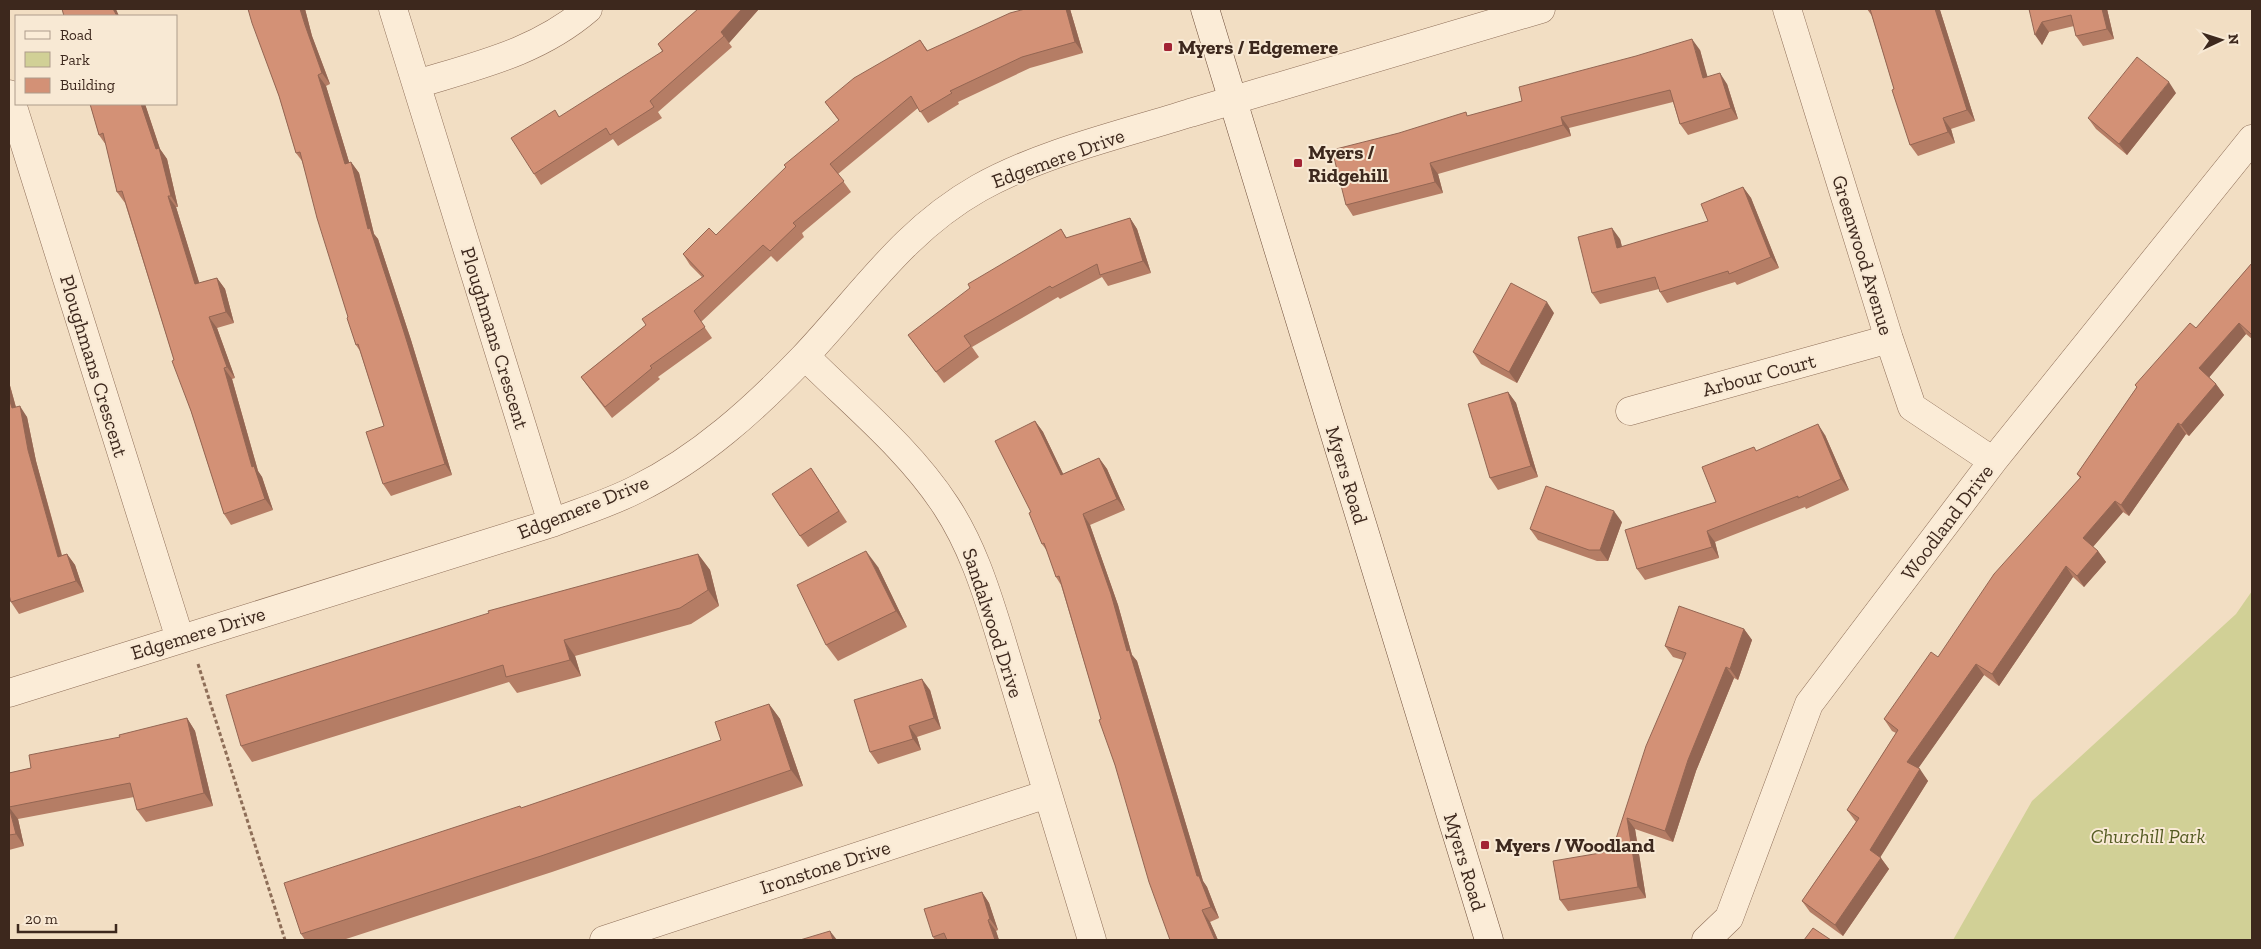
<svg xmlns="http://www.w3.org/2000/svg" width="2261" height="949" font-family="'Zilla Slab',serif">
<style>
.green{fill:#d1d096}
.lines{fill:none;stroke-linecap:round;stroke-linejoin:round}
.minor-casing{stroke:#8e6e58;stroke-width:29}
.secondary-casing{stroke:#704f3b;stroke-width:29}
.path{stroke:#8e6e58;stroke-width:3;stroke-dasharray:4 2.5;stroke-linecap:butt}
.minor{stroke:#fbecd7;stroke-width:28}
.secondary{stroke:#fbecd7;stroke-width:28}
.wall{fill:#b57d65}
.shaded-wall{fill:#946653}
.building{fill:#d39176;stroke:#946653}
.poi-dot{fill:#a22334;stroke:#f8e9d4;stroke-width:2}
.labels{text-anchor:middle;stroke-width:4;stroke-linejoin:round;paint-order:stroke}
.poi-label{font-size:20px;font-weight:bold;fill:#3d281d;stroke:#f8e9d4;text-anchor:start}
.street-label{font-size:20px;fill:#3d281d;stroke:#f8e9d4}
.park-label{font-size:20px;font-style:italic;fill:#545b22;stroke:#f8e9d4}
</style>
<rect width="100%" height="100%" fill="#f2dec3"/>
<path class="green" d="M2252,591V940H1953L2032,801L2236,614Z"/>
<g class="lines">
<g class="minor-casing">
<path id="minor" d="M393,9L552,523
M1787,9L1889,339L1912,407L1993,461
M417,84C479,65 538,52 588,9
M9,94L180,639
M805,356C853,404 909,449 946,506C971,544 985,587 998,629L1092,940
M1630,411L1889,339
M9,693L552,523C580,512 610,503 637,489C700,458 754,409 803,358C861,297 903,231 979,188C1044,152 1120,135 1190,113C1307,78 1424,43 1541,9
M604,940L1047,794
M1706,940L1729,918L1809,704L1993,461L2252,139"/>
</g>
<g class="secondary-casing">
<path id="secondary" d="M1205,9L1489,940"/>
</g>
<path class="path" d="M198,664L285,940"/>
<use href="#minor" class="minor"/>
<use href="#secondary" class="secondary"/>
</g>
<path class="wall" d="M248,9H305L312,36L330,84L326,86L349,162H351L359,173L374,234L378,239L411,340L452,475L391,496L383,484L384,426L360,351L356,345L348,317L302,161L296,153L279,96Z
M698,9H759L729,43L732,47L658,112L662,118L618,146L613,139L541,185L534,174L662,51L658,44Z
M1025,9H1070L1083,53L1030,68L958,102L959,104L928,123L918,108L838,174L851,192L802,233L804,237L777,262L771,256L701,322L712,338L658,377L660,379L612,418L589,388L581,377L646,325L702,277L690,265L683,254L716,235L839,121L825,102L920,40L928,51Z
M1867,9H1939L1940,10L1975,121L1951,129L1955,143L1918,156L1910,145L1894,89L1872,16Z
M2029,9H2107L2114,39L2083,46L2076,36L2074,26L2049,32L2042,45Z
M1700,50L1707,77L1727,84L1738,119L1688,135L1680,124L1673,102L1569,128L1571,136L1438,174L1443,193L1353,216L1346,205L1469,116Z
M2176,93L2127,155L2096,129L2088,118Z
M90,104H145L160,149L167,159L178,207H176L199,283L217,278L225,289L234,323L217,328L235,378L232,379L258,471L262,477L273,510L231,525L224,514L191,411L174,360L125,203L117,192L106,145L99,135Z
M1743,187L1751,198L1779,268L1737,285L1735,282L1667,303L1660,292L1659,289L1600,304L1592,293L1620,239L1622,247L1708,221Z
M1130,218L1137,229L1151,273L1108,286L1102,277L1060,299L1058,297L972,347L979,357L944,383L908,335L1061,229L1067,238Z
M2252,263V339L2246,334L2209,377L2216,384L2224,395L2189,436L2186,434L2129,516L2123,512L2093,547L2098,551L2106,562L2084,587L2073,577L1999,686L1984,675L1918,768L1928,781L1880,857L1889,869L1843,936L1810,912L1802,901L1856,822L1847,810L1896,733L1892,731L1884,719L1938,657L2080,478L2077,474L2137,387L2135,385L2196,328Z
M1554,313L1517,383L1481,364L1473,352Z
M9,382L16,407L27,417L36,461L62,555L67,554L75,565L84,592L19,614L11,602L9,595Z
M1508,392L1516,403L1538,477L1498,490L1490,478Z
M1035,421L1043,432L1063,474L1099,458L1107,469L1125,510L1090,525L1118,605L1132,655L1137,661L1203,881L1207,887L1219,918L1210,922L1218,940L1115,765L1061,585L1056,577L1047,551L1042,544L1031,512Z
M1825,435L1849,490L1806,509L1805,507L1715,542L1719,558L1645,580L1637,569L1716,502L1757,451Z
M811,468L847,522L808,547L800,536Z
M1622,522L1608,561H1597L1538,540L1530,529Z
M698,554L710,570L719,606L691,624L575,656L581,676L517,693L509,682L252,762L241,746Z
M878,567L907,627L838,661L826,645Z
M1744,629L1752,640L1738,680L1734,678L1696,771L1673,842L1635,829L1646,898L1568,911L1560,900L1612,851L1683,660L1673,657L1665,646Z
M930,690L941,729L917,737L921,750L878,764L870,752Z
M769,704L780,719L803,786L552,872L343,940H305L301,934L721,740Z
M187,718L195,731L213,806L146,822L137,810L134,797L18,819L24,846L9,850V773L31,768L120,737Z
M982,892L989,903L998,930L996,931L999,940H935L933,937Z"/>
<path class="shaded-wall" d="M113,9H116L119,16H117Z
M300,9H305L312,36L330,84L322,73L305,25Z
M742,9H759L729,43L721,32Z
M1066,9H1070L1083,53L1075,42Z
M1934,9H1939L1940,10L1975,121L1967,110Z
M2102,9H2107L2114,39L2107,29Z
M2042,22L2049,32L2042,45L2035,35Z
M1692,39L1700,50L1711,89L1703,78Z
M1720,73L1727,84L1738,119L1731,108Z
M318,75L326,86L353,175L345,164Z
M2169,82L2176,93L2127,155L2119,144Z
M141,104H145L160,149L167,159L178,207L171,196Z
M1561,117L1569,128L1571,136L1563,125Z
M1943,118L1951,129L1955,143L1948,132Z
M351,162L359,173L374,234L378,239L411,340L452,475L445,464L368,229Z
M1430,163L1438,174L1443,193L1435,182Z
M1743,187L1751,198L1779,268L1771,257Z
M168,196L176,207L203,295L195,284Z
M1130,218L1137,229L1151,273L1143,261Z
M1612,228L1620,239L1625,259L1617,248Z
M217,278L225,289L234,323L226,312Z
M1547,302L1554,313L1517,383L1509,372Z
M209,317L217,328L235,378L227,367Z
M2239,323L2246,334L2207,380L2199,368Z
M224,368L232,379L258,471L262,477L273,510L265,499L252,467Z
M9,382L19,419L12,408L9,398Z
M2216,384L2224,395L2189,436L2181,425Z
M1508,392L1516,403L1538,477L1531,466Z
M20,406L27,417L36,461L65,568L58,557L28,450Z
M1035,421L1043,432L1069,486L1061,475Z
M2178,423L2186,434L2129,516L2121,505Z
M1818,424L1825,435L1849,490L1841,479Z
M1099,458L1107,469L1125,510L1117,499Z
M2115,501L2123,512L2091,549L2083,538Z
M1614,511L1622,522L1608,561L1600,550Z
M1083,514L1090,525L1118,605L1132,655L1137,661L1203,881L1207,887L1219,918L1211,907L1197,876L1127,651Z
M1707,531L1715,542L1719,558L1712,547Z
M866,551L878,567L907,627L896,611Z
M2098,551L2106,562L2084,587L2077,576Z
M67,554L75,565L84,592L76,581Z
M698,554L710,570L719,606L708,590Z
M2066,566L2073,577L1999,686L1992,674Z
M1744,629L1752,640L1738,680L1730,669Z
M564,640L575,656L581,676L570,660Z
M1976,664L1984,675L1915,773L1907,762Z
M1726,667L1734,678L1696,771L1673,842L1665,831L1688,760Z
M922,679L930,690L941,729L934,718Z
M769,704L780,719L803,786L791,770Z
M187,718L195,731L213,806L204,793Z
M909,726L917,737L921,750L913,739Z
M1920,769L1928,781L1878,861L1870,850Z
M9,807L18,819L24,846L16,834Z
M1627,818L1635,829L1646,898L1638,887Z
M1881,858L1889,869L1843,936L1835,925Z
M982,892L989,903L998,930L990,919Z
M1202,910L1210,922L1218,940H1215Z
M988,920L996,931L999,940H995Z
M830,931L837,940H833Z"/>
<path class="building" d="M62,9H113L117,16H64Z
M248,9H300L305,25L322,73L318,75L345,164L351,162L368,229L370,228L403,329L445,464L383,484L366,432L384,426L358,344L356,345L347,318L348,317L317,218L300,152L296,153L279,96L252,23Z
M698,9H742L721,32L724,36L650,101L654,107L610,135L606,128L534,174L511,138L555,110L559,117L663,51L658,44Z
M1025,9H1066L1075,42L1022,57L950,91L952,93L920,112L911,96L830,164L844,181L793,223L796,226L770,251L763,245L694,311L705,327L650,366L652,368L605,407L581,377L646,325L642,319L704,276L683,254L709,228L716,235L786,167L784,165L839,120L825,102L854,78L920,40L927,51L1010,13Z
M1870,9H1935L1967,110L1943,118L1948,132L1910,145L1892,90L1894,89Z
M2029,9H2102L2107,29L2076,36L2071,15L2042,22L2035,35Z
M1692,39L1703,78L1720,73L1731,108L1680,124L1670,90L1561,117L1563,125L1430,163L1435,182L1346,205L1332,150L1399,133L1466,112L1467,116L1522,101L1519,87L1636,56Z
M2137,57L2169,82L2119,144L2088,118Z
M90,104H141L156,149L159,148L171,196H168L195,284L217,278L226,312L209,317L227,367L224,368L252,467L254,466L265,499L224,514L191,411L172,361L174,360L122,191L117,192L103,133L99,135Z
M1743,187L1771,257L1729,274L1728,271L1660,292L1655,277L1592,293L1578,237L1612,228L1617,248L1708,221L1701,204Z
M1130,218L1143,261L1100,275L1097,264L1052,288L1050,286L964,336L971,346L936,372L908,335L970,288L968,284L1061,229L1066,238Z
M2252,263V335L2239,323L2199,368L2216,384L2181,425L2178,423L2121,505L2115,501L2083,538L2098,551L2077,576L2066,566L1992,674L1976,664L1907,762L1920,769L1870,850L1881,858L1835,925L1802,901L1859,818L1847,810L1898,730L1884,719L1931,652L1938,657L1994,574L2081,477L2077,474L2137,387L2135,385L2190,323L2196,328Z
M1511,283L1547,302L1509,372L1473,352Z
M1508,392L1531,466L1490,478L1468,404Z
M9,398L12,408L20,406L28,450L58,557L67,554L76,581L11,602L9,595Z
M1035,421L1061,475L1099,458L1117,499L1083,514L1111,594L1127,651L1129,650L1197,876H1199L1211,907L1202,910L1215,940H1170L1149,882L1115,765L1099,720L1101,719L1059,576L1056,577L1044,543L1042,544L1029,513L1031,512L995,441Z
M1818,424L1841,479L1798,498V496L1707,531L1712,547L1637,569L1625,530L1716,502L1702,467L1754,447L1756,451Z
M811,468L839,511L800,536L772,494Z
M1546,486L1614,511L1600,550H1589L1530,529Z
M866,551L896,611L826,645L797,585Z
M698,554L708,590L680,608L564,640L570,660L506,677L503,665L241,746L226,695L489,613L488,611Z
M1679,606L1744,629L1730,669L1726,667L1688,760L1665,831L1627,818L1638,887L1560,900L1553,861L1612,851L1646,746L1686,653L1665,646Z
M922,679L934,718L909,726L913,739L870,752L854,700Z
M769,704L791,770L541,856L301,934L284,883L520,806L521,808L721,740L715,722Z
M187,718L204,793L137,810L130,783L9,807L16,834L9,835V773L31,768L29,755L120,737L119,735Z
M982,892L990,919L988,920L995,940H947L944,933L933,937L924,909Z
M1813,928L1831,940H1804Z
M830,931L833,940H800Z"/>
<g class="poi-dot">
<rect x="1163" y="42" width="10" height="10" rx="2.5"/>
<rect x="1293" y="158" width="10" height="10" rx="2.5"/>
<rect x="1480" y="840" width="10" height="10" rx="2.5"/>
</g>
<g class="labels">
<g class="poi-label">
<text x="1178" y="54">Myers / Edgemere</text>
<text x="1308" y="159">Myers /<tspan x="1308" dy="23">Ridgehill</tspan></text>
<text x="1495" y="852">Myers / Woodland</text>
</g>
<g class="street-label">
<text transform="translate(1058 158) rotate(-20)" y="7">Edgemere Drive</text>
<text transform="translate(1863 255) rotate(73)" y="7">Greenwood Avenue</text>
<text transform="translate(495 338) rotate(73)" y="7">Ploughmans Crescent</text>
<text transform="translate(94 366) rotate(73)" y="7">Ploughmans Crescent</text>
<text transform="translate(1759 375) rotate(-15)" y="7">Arbour Court</text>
<text transform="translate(1347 475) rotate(73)" y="7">Myers Road</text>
<text transform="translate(583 507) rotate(-22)" y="7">Edgemere Drive</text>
<text transform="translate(1947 522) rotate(-53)" y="7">Woodland Drive</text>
<text transform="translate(993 623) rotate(72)" y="7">Sandalwood Drive</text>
<text transform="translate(198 633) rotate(-17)" y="7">Edgemere Drive</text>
<text transform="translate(1465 862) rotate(73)" y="7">Myers Road</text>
<text transform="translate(825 867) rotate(-18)" y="7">Ironstone Drive</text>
</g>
<g class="park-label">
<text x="2148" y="843">Churchill Park</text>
</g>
</g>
<rect width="2261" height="949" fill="none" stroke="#3d281d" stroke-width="20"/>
<rect x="15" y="15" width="162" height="90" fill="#f8e9d4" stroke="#ad9c8b"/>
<rect x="25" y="31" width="25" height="8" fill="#fbecd7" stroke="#ad9c8b"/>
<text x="60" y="40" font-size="15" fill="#3d281d">Road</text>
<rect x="25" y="52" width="25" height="15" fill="#d1d096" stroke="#ad9c8b"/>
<text x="60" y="65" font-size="15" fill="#3d281d">Park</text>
<rect x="25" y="78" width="25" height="15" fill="#d39176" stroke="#ad9c8b"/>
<text x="60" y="90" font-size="15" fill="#3d281d">Building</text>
<g transform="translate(2221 40) rotate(86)" stroke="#f8e9d4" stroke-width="4" paint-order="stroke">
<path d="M0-4L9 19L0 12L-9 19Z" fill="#3d281d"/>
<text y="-8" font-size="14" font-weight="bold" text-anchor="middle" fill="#3d281d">N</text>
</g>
<path d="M18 924v8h98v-8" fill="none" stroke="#3d281d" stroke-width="2.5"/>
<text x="25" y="924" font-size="15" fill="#3d281d" stroke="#f8e9d4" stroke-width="4" paint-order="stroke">20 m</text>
</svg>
